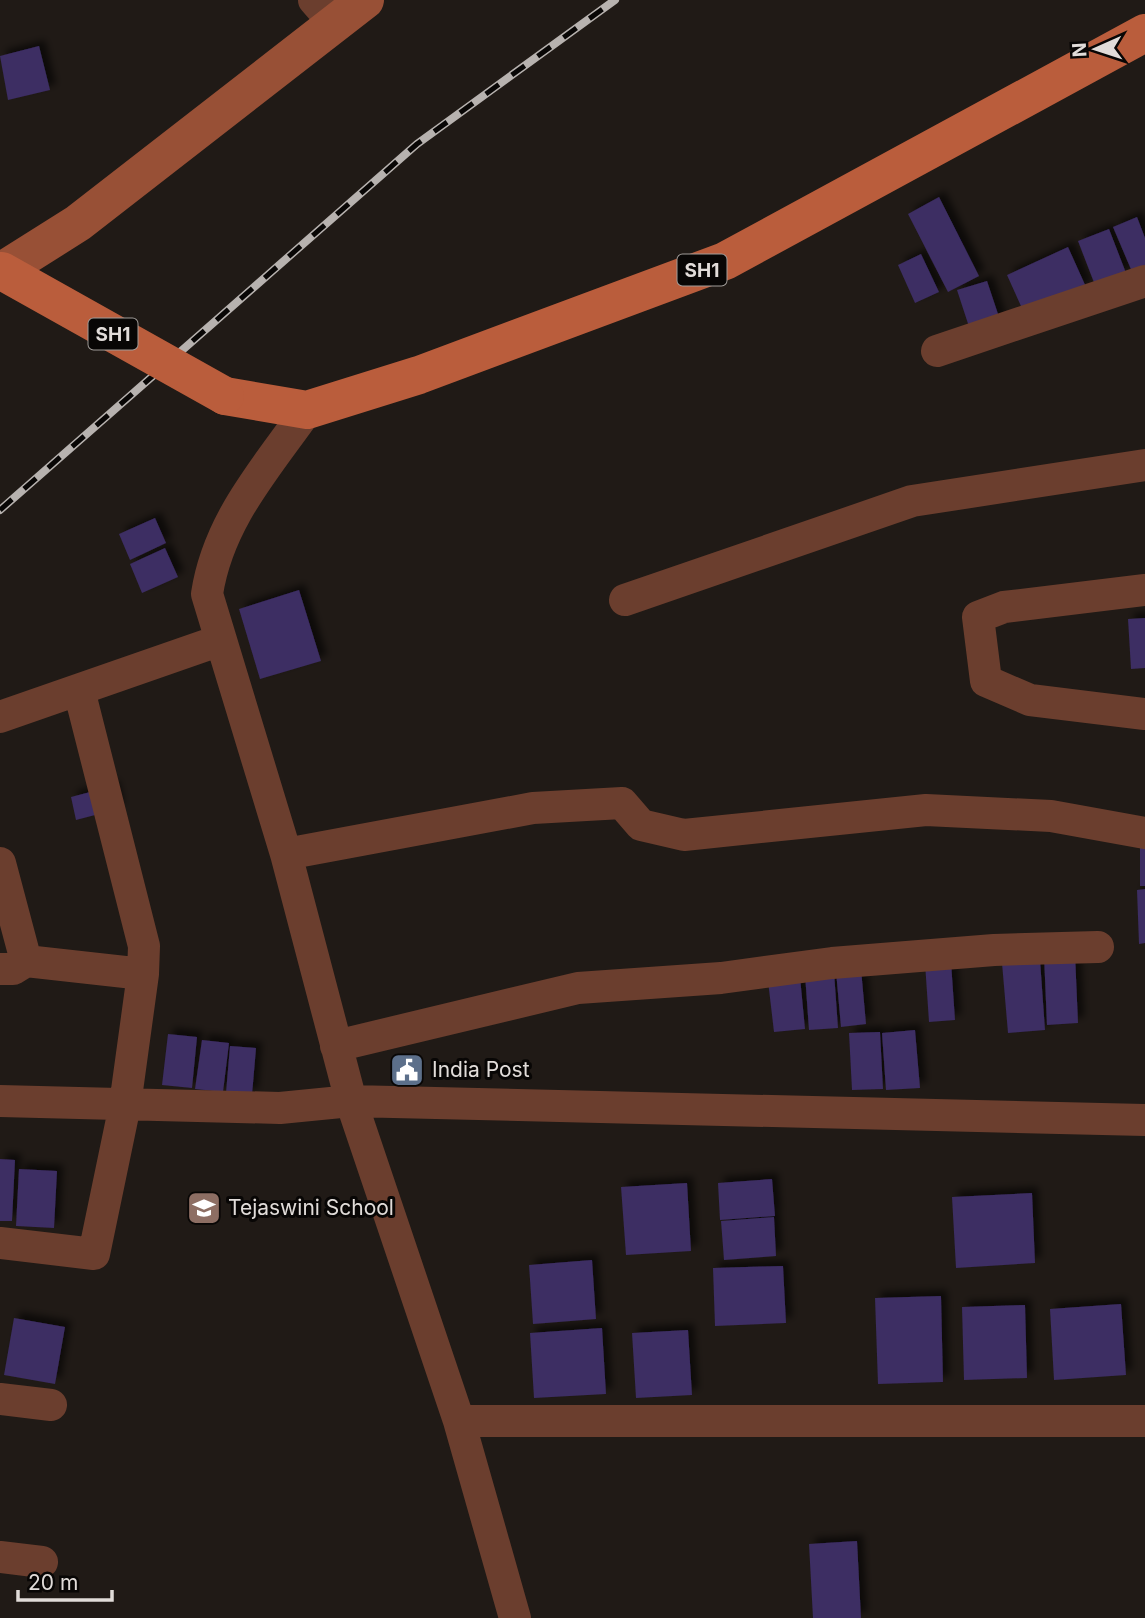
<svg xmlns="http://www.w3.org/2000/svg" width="1145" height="1618" font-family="Inter,sans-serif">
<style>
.building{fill:#3c2d63;filter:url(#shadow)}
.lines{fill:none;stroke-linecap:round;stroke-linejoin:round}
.street{stroke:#6b3e2e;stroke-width:32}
.secondary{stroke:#985036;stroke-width:38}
.primary{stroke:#ba5d3c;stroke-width:38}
.rail-casing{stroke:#b7b2af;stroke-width:8}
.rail{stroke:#080605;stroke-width:5;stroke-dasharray:16;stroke-linecap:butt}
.primary-bridge{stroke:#ba5d3c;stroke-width:38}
.labels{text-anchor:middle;stroke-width:6;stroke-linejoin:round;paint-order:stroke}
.shield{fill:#080605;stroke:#a09c99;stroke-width:2}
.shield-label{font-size:19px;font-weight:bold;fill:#e1dcd9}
.poi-label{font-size:21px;fill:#e1dcd9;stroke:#080605;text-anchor:start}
</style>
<defs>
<filter id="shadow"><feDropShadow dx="6" dy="-6" stdDeviation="3.5" flood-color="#0009"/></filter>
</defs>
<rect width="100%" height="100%" fill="#201a16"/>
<path class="building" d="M39,46L50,90L8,100L0,56Z
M939,197L979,276L948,292L908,214Z
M1137,217L1145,238V269L1133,274L1113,227Z
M1109,229L1126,273L1095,285L1078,241Z
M1068,247L1086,287L1025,315L1007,275Z
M921,254L939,292L915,303L898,265Z
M987,281L1003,329L973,339L957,290Z
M155,518L166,543L130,560L119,534Z
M165,548L178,577L142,593L130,564Z
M299,590L321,661L260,679L239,609Z
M1145,618V668L1131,669L1128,619Z
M113,786L118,809L76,820L71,797Z
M1140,847H1145V886H1140Z
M1145,889V943L1139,944L1137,890Z
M1075,954L1078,1023L1047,1025L1044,955Z
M1040,960L1045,1030L1008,1033L1002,963Z
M951,962L955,1020L929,1022L925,963Z
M861,969L866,1024L841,1027L836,971Z
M834,972L838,1028L809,1030L805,974Z
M800,977L805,1029L774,1032L768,981Z
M915,1030L920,1088L886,1090L882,1033Z
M880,1032L883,1089L852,1090L849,1033Z
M168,1034L197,1037L192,1088L162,1085Z
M202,1040L229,1043L223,1092L195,1089Z
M230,1046L256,1048L252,1095L226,1093Z
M0,1159L15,1160L12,1221H0Z
M19,1169L57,1171L54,1228L16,1226Z
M772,1179L775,1216L720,1220L718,1183Z
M687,1183L691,1251L626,1255L621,1187Z
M1032,1193L1035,1263L956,1268L952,1197Z
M774,1217L776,1256L724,1260L721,1221Z
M592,1260L596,1319L533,1324L529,1265Z
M783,1266L786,1323L715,1326L713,1268Z
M941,1296L943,1382L878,1384L875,1298Z
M1121,1304L1126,1375L1054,1380L1050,1309Z
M1025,1305L1027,1378L964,1380L962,1307Z
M14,1318L65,1327L55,1384L4,1375Z
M602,1328L606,1394L534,1398L530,1333Z
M688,1330L692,1395L636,1398L632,1333Z
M857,1541L861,1618H813L809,1544Z"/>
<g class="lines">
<path class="street" d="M314,0L334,23
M937,351L1145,281
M307,410C266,468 218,521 207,594L286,854L351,1101L459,1421L515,1618
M1145,590L1004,607L978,617L986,681L1030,700L1145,714
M625,600L912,501L1145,465
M79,690L144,946L143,974
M0,717L221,640
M286,854L533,808L622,803L641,825L684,835L926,810L1051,816L1145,833
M0,863L26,961
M0,969H13L26,961L143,974L125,1105L94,1254L0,1243
M336,1046L578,988L721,978L832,963L994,950L1098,947
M0,1101L280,1108L351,1101L1145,1120
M0,1399L51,1405
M459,1421H1145
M0,1557L42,1562"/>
<path class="secondary" d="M2,271L78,223L365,0"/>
<path class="primary" d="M225,396L307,410L419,375L725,261L1145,33"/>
<g class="rail-casing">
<path id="rail" d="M0,510L417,144L615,0"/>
</g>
<use href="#rail" class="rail"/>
<path class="primary-bridge" d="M2,271L225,396"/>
</g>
<defs>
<g id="civic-square" transform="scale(1.75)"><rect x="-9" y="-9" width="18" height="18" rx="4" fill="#5c6f8a" stroke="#080605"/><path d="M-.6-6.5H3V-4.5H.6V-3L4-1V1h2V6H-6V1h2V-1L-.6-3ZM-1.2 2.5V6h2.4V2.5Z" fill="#fff"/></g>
<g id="school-square" transform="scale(1.75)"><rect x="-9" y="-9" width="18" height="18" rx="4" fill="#8d6e63" stroke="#080605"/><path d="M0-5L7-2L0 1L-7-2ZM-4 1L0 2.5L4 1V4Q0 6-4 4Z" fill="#fff"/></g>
</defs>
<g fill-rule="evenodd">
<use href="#civic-square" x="407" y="1070"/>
<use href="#school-square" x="204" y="1208"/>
</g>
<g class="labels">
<g class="shield">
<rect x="677.5" y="254.5" width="49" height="31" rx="5"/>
<rect x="88.5" y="318.5" width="49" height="31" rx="5"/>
</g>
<g class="shield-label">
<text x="702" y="277">SH1</text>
<text x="113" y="341">SH1</text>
</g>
<g class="poi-label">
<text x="432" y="1077">India Post</text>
<text x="228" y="1215">Tejaswini School</text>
</g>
</g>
<g transform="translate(1096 49) rotate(267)" stroke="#080605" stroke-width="5" paint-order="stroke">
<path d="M0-5L12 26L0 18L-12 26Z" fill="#e1dcd9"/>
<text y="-10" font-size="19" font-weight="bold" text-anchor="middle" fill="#e1dcd9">N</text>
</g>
<path d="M18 1590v10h94v-10" fill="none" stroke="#e1dcd9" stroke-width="3.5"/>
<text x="28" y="1590" font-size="21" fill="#e1dcd9" stroke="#080605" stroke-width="5" paint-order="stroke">20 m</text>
</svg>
